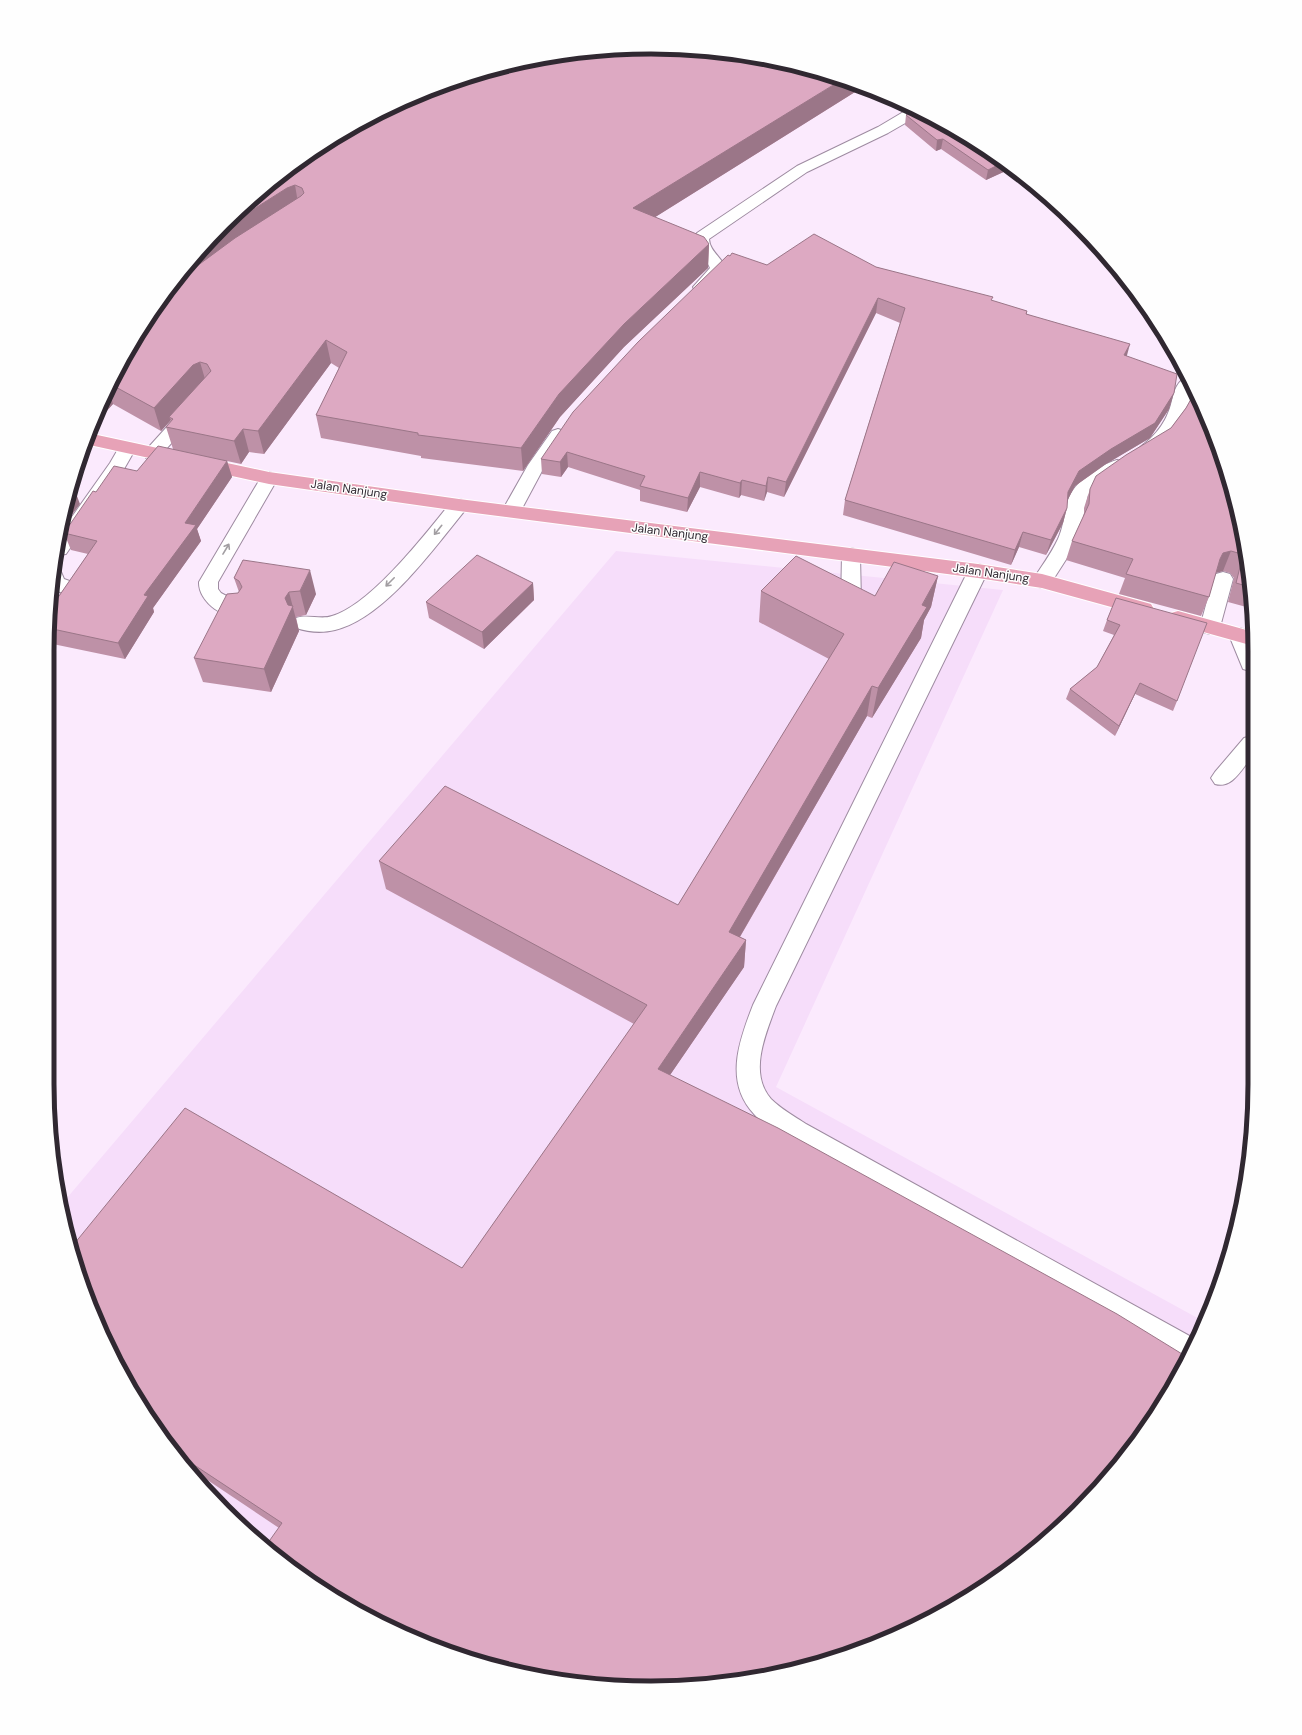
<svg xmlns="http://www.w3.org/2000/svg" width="1302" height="1735" font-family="'DM Sans',sans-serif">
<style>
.built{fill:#f6ddfa}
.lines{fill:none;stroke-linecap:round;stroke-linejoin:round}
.minor-casing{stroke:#9e8ba1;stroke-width:2}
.major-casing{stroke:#fff;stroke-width:2}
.minor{fill:#fff;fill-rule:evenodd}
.major{fill:#e7a2b7;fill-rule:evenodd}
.wall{fill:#be91a7}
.shaded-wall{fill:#9b7688}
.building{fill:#dda9c2;stroke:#9b7688}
.oneway{stroke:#a29ea2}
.labels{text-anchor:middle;stroke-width:3;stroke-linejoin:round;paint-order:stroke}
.street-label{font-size:12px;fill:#302831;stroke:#fefefe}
.rim{fill:none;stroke:#302831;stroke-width:5}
</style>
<rect width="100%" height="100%" fill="#fbeafd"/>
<path class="built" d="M616,551L1003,590L776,1087L1203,1321L1174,1386L1019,1563L953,1607L845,1656L769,1676L691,1687H612L533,1676L457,1656L384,1626L283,1563L224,1511L172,1452L128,1386L93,1315L68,1241L61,1205Z"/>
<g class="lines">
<g class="minor-casing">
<path id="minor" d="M910,108L921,114L888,133L807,172L709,239C710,252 722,257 726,269C719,279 708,294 695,291L693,287L710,268C705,254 685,250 697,233L797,166L878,127Z
M1188,377L1193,388C1191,394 1191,400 1189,406C1183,426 1167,451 1146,457L1140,455L1137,451C1140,446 1146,443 1151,438C1158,431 1164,423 1168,413C1174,401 1172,382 1188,377Z
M189,407L195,409L198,413L195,417L158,458L152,460L146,458L143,454L146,450L183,409Z
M558,429L564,431L567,435L542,471L518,516L511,517L504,516L502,511L528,465L552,431Z
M127,442L133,444L136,448L124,469L66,554L58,555L62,531L110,463L121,444Z
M1117,460L1123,462L1126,466L1123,470L1088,495L1080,531L1067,558L1049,586L1042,588L1035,586L1032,581C1041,567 1051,554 1058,539C1064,526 1064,513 1068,500C1074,482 1099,465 1117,460Z
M269,472L275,474L278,478L218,582V589L221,593L245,606L248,611L245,616C226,622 198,602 199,582L263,474Z
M459,499L466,501L468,505L466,509C434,548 385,618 335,630C323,633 308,632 296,628L293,623L296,618C308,614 321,620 332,616C371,605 427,532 452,501Z
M851,548L858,550L860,555L861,603L858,608L851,610L844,608L841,603L842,555L844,550Z
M978,564L985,566L988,571L776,1006C766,1033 748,1073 771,1099C781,1109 794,1116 806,1124L1195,1339L1185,1362L788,1140C777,1132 763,1125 754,1114C724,1082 739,1041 753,1005L968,571L971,566Z
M55,570L61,572L64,579L78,584L81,589L78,594L71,596L52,589Z
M1223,572L1230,574L1233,579L1220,627L1217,632L1210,634L1203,632L1200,627L1213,579L1216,574Z
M1239,628L1246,630L1250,639V671L1243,669L1229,635L1232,630Z
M1251,736V758C1241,770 1232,789 1215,784L1211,778L1215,772L1244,738Z"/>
</g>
<g class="major-casing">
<path id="major" d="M88,433L269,472L459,499L978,564L1042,574L1151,604L1154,609L1151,614L1144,616L1042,588L978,578L459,511L269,484L85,444Z
M1178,611L1250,631V645L1171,623L1168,618L1171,613Z"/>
</g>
<use href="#minor" class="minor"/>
<use href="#major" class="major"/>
</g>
<path class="wall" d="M863,87L655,217L709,244L708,268L624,347L560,417L523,471L421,458V456L321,438L316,415L339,368L331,363L264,454L249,452L241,464L227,461L232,477L197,529L201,541L153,608L154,612L125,659L48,643V612L88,554L71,550L64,533L96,492L137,471L173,449L166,427L171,421V420L161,431L113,404L103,415L97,413L149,316L283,172Z
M906,115L1010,169L986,180L941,149L936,151L905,125Z
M730,256L767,265L876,267L1027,311V314L1126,356L1169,409L1150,438L1106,464L1075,486L1067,500V508L1063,523L1046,555L1019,547L1011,565L843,515L845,500L900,323L876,313L784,497L767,492L764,501L741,495L739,498L700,487L687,512L640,501V490L568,467L561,477L542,474L541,459Z
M1194,389L1209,420L1250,572V608L1228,602L1234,578L1230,573L1223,571L1216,572L1209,597L1201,616L1119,594L1125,578L1066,560L1072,541L1084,515V508L1090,489L1171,428L1186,408L1191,399Z
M243,560L316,594L306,615L296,617L299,631L271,692L203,682L194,658L239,592L234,578Z
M938,576L931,607L924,620L921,638L872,718L867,716L740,937L746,940L744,967L670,1075L279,1528L182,1463L172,1452L128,1386L462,1268L634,1024L386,889L379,861L678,905L829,659L759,622L761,591L875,596Z
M533,583L534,600L484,649L429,618L426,602Z
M1116,598L1177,701L1173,711L1135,694L1115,736L1066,699L1070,689L1097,667L1114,635L1103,631L1107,620Z"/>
<path class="shaded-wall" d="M843,79L863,87L633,231V208Z
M943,139L941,149L936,151L937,140Z
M1002,163L1010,169L986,180L988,170Z
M295,185L299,209L162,300L216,233L287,188Z
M709,244L708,268L624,347L560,417L523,471L521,448L559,394L624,324Z
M878,298L876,313L784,497L786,482Z
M326,340L331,363L264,454L258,431Z
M1130,344L1126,359L1124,355Z
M200,362L207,386L169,417L171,420L161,431L154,408L193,365Z
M109,390L113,404L103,415L100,407Z
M1174,393L1169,409L1150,438L1106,464L1075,486L1064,507L1068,492L1079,471Z
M243,429L249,452L241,464L234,441Z
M567,452L568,467L561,477L560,462Z
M227,461L232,477L197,529L201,541L153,608L154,612L125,659L118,643L185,523Z
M700,472V487L687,512L688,498Z
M768,477L767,492L764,501L766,486Z
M742,480L741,495L739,498L740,483Z
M72,483L80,504L62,528L68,495Z
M1067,508L1063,523L1046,555L1051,540Z
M1023,532L1019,547L1011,565L1015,550Z
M1231,551L1223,571L1216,573L1220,559L1223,553Z
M310,570L316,594L306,615L300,591Z
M938,576L931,607L924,620L921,638L872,718L878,688Z
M533,583L534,600L484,649L482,632Z
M289,592L299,631L271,692L264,669L285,598Z
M1140,683L1135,694L1115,736L1119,726Z
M872,686L867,716L727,959L729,932Z
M746,940L744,967L657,1094L658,1069Z"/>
<path class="building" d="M612,48L730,52L843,79L633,208L704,237L709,244L624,324L559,394L521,448L418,435V433L316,415L347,352L326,340L258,431L243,429L234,441L166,427L173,419L169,417L211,371L207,364L200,362L193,365L154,408L112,385L149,316L178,280L235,238L301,196L304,193L302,188L295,185L287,188L216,233L224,224L283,172L384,109L495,68Z
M914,110L953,128L1002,163L988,170L943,139L937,140L906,115Z
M814,234L876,267L993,297L991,300L1027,311L1026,314L1130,344L1124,355L1177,374L1174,393L1155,423L1111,449L1079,471L1068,492L1067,508L1051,540L1023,532L1015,550L845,500L905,308L878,298L786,482L768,477L766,486L742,480L740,483L700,472L688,498L640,486L645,476L567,452L560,462L541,459L573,412L638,342L728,255L730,256L732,253L767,265Z
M1195,392L1209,420L1234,494L1250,572V587L1236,583L1242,559L1238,553L1231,551L1223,553L1220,559L1209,597L1126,574L1133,559L1072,541L1089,504L1090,489L1096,476L1126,455L1171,428L1186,408Z
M158,446L227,461L185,523L196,525L144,595L148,596L118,643L48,628V612L97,541L64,533L93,491L96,492L114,466L137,471Z
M477,555L533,583L482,632L426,602Z
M796,556L875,596L894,562L938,576L922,605L927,607L878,688L872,686L729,932L746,940L658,1069L778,1128L1117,1314L1187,1357L1174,1386L1105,1482L1019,1563L953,1607L845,1656L769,1676L691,1687H612L533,1676L457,1656L384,1626L283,1563L265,1547L282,1523L170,1449L128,1386L93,1315L70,1249L185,1108L462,1268L647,1005L379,861L445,786L678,905L844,634L761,591Z
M243,560L310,570L300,591L289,592L285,598L288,605L293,606L264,669L194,658L227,594L238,593L242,587L239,581L234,578Z
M1116,598L1207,623L1177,701L1140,683L1119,726L1070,689L1097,667L1120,625L1107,620Z"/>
<defs><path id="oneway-shaft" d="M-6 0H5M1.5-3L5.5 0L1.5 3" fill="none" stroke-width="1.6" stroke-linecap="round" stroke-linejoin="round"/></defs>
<g class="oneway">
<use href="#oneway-shaft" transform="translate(438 530) rotate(129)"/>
<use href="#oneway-shaft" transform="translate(226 549) rotate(-59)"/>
<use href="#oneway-shaft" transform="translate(390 582) rotate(135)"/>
</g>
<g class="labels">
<g class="street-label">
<text transform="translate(349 489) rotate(8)" y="4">Jalan Nanjung</text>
<text transform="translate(670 532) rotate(7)" y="4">Jalan Nanjung</text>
<text transform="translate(991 573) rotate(8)" y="4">Jalan Nanjung</text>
</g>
</g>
<path d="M0 0H1302V1735H0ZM651 54H651A597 597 0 0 1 1248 651V1084A597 597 0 0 1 651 1681H651A597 597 0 0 1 54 1084V651A597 597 0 0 1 651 54Z" fill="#fefefe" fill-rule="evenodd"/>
<path class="rim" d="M651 54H651A597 597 0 0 1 1248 651V1084A597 597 0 0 1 651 1681H651A597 597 0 0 1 54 1084V651A597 597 0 0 1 651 54Z"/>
</svg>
